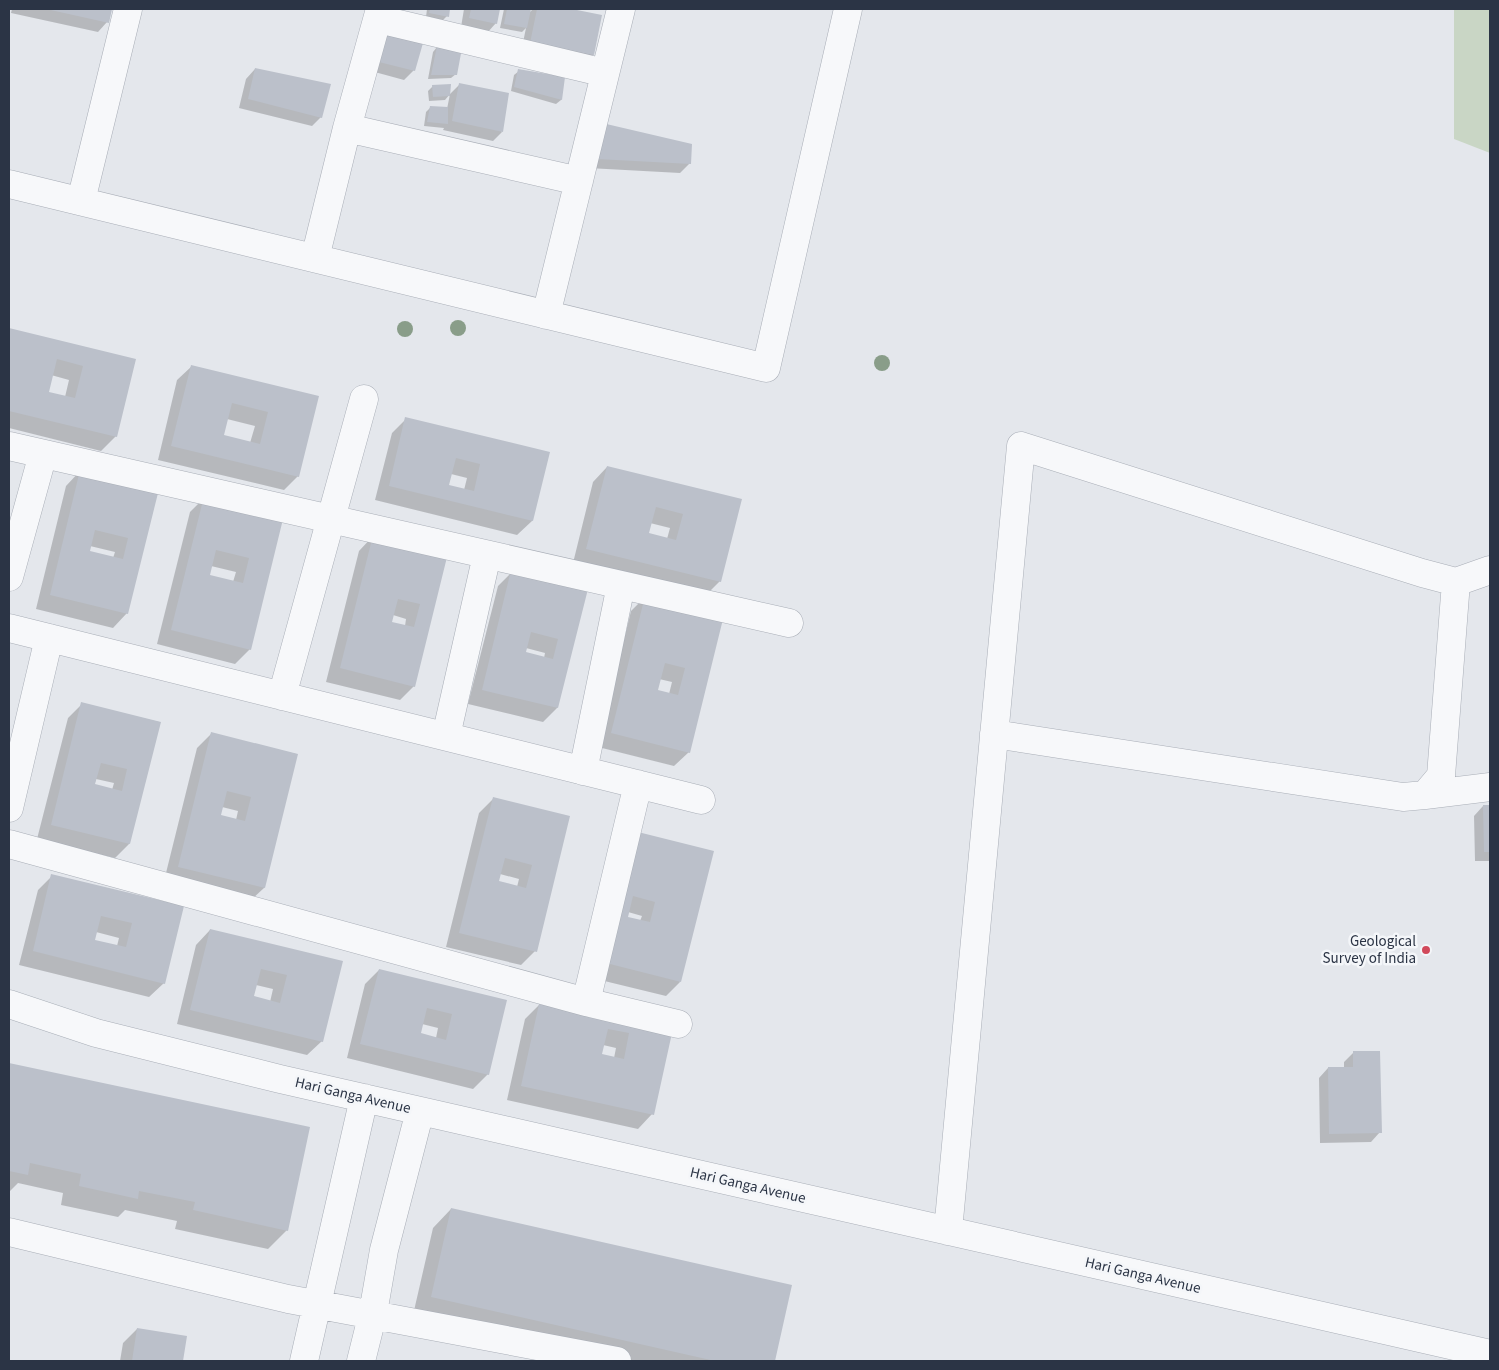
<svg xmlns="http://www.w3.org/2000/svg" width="1499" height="1370" font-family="'Source Sans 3',sans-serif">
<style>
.green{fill:#c9d6c5}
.shadow{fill:#0003;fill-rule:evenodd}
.building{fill:#bbc0ca;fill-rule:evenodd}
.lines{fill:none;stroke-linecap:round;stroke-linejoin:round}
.minor-casing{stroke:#a9aeb7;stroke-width:29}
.minor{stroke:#f7f8fa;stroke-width:28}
.tree{fill:#899d89}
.poi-dot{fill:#d1495b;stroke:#f4f6f9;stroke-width:2}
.labels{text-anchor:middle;stroke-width:5;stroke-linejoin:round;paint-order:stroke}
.poi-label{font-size:15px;fill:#2b3445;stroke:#f4f6f9;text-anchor:end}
.street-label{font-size:15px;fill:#2b3445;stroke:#f4f6f9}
</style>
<rect width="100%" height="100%" fill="#e4e7ec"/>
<path class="green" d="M1454,9H1490V153L1454,139Z"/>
<path class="shadow" d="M12,9H110L107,22L98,32L11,13Z
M427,9H449L447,16L443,20L426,17Z
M464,9H499L496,23L487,33L461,27Z
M504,9H530L529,13L533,9H566L600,16L593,55L583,64L521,52L526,28L522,32L500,28Z
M379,40L414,70L404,80L371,71Z
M437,47L456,74L451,78L428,79L433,52Z
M255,69L321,117L312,126L239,108L246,79Z
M519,71L564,78L561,100L556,104L511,91L514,75Z
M460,84L502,132L493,141L443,130L444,128L424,126L426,112L430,108L447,109L450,94L445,100L429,101L428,91L433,86L449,95Z
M589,145L690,163L680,173L588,168Z
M9,329L135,360L116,436L101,451L9,428ZM51,375L69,380L65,397L47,393Z
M192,366L317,397L298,476L284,490L158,460L177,380ZM227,419L255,426L250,443L223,436Z
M406,419L548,453L532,521L517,535L375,500L392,433ZM451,474L467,478L464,490L448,486Z
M607,467L740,500L720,581L706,595L573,563L593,482ZM650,523L670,528L667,539L648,534Z
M80,471L158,490L127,613L113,628L36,609L66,486ZM90,546L115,552L113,558L89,552Z
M205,497L283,516L250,649L235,664L157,644L190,512ZM211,566L236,572L233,582L209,576Z
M373,536L447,554L414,686L400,700L326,682L359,551ZM393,615L406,619L405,626L391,623Z
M512,572L586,590L557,708L543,722L468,704L498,586ZM526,648L545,653L544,658L524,653Z
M645,597L722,616L689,752L674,766L598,747L631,611ZM659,679L672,682L669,694L656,691Z
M82,704L159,722L129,844L115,858L37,839L68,718ZM96,779L114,783L112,790L94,785Z
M211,734L296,754L264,888L249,902L164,881L197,748ZM222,807L238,811L236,820L220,816Z
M493,799L568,817L535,951L521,965L446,947L479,813ZM500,874L519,879L517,887L498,882Z
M1483,806H1490V861H1475L1474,816Z
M638,834L680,982L666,996L592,978ZM628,912L642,916L640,921L626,918Z
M52,876L182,907L164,983L149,997L19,965L38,890ZM96,932L119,938L117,946L93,941Z
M210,930L341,962L322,1041L307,1055L177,1024L196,945ZM256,985L273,989L270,1002L253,997Z
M379,970L506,1001L488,1074L473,1089L347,1058L365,984ZM422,1024L438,1028L436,1038L419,1034Z
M539,1005L670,1034L652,1114L638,1129L507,1100L525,1019ZM603,1045L616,1048L614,1058L601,1055Z
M1354,1052L1380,1132L1371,1142L1320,1143L1319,1078L1328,1068H1344V1062Z
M9,1064L309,1128L287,1230L268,1249L175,1229L177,1221L125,1210L118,1217L61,1205L63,1193L18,1183L9,1192Z
M451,1209L790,1286L773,1361H615L413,1315L433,1228Z
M137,1329L185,1337L182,1361H120L123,1343Z"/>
<path class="building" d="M46,9H112L109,23Z
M430,9H450L449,17L429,13Z
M471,9H500L497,24L469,18Z
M507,9H531L527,28L504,24Z
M537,9H572L602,15L594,55L530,43Z
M388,29L425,36L415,71L379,62Z
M437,46L462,48L457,75H431Z
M255,68L331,84L322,118L248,99Z
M518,69L565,77L562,100L514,87Z
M459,83L509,93L503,132L452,121Z
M451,84L450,96L433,97L432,85Z
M430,106L448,107V124L427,122Z
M602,123L692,144L691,164L597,159Z
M9,328L136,359L117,437L9,411ZM57,359L83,366L75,398L49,392Z
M191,365L319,396L299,477L171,446ZM232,403L268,412L260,444L224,435Z
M405,417L550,452L533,521L389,486ZM456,458L480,464L474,491L449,485Z
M607,466L742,499L721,582L586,549ZM656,507L683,514L676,540L649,533Z
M80,470L159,489L128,614L50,595ZM95,530L128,538L123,559L90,551Z
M204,496L284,515L251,650L171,630ZM216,550L249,558L243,583L210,575Z
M373,535L448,553L415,687L340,668ZM398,599L420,604L414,627L392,622Z
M511,570L588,589L558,708L482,690ZM531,632L558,639L553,659L526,652Z
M645,596L724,615L690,753L611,733ZM665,663L685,668L678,695L658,690Z
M81,702L161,722L130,844L51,825ZM101,763L127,769L122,791L95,784Z
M211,732L298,754L265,888L178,867ZM227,791L251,797L245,821L221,815Z
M493,797L570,816L537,952L459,933ZM505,858L532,865L526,888L499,881Z
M1483,805H1490V852H1484Z
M638,832L714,851L681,982L606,963ZM633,896L655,902L650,922L628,917Z
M51,874L184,906L165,984L33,951ZM101,916L132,923L126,947L95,940Z
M210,929L343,961L323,1042L190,1010ZM261,969L287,975L280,1003L254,996Z
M379,969L507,1000L489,1075L360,1044ZM427,1008L452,1014L446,1040L421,1033Z
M539,1004L672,1033L654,1115L521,1086ZM608,1029L629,1033L624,1059L602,1054Z
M1353,1051H1380L1382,1133L1329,1134L1328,1067H1353Z
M9,1063L310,1127L288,1231L193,1210L195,1202L139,1191L138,1199L79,1186L81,1174L30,1163L28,1175L9,1171Z
M451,1208L792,1285L775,1361H715L431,1297Z
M137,1328L187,1336L183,1361H132Z"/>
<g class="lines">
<g class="minor-casing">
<path id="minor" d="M378,19L605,73
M347,128L579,181
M9,184L766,368L848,9
M81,201L128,9
M315,258L347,128L380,9
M546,315L621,9
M9,446L789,623
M9,577L43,454
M9,628L701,800
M282,696L364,399
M994,734L1403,797L1425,795L1441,776L1456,582
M446,736L487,555
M583,771L621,585
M1425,795L1490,787
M9,808L49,638
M9,844L586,1002L638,784
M586,1002L678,1024
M9,1004L96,1033L280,1079L1490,1354
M948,1231L1021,446L1422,573L1456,582L1490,570
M9,1232L288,1299L617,1361
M304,1361L364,1098
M361,1361L373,1313L384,1250L420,1111"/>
</g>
<use href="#minor" class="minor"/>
</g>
<g class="tree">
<circle cx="458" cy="328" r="8"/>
<circle cx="405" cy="329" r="8"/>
<circle cx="882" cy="363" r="8"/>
</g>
<circle class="poi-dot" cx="1426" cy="950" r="5"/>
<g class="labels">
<g class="poi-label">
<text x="1416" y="946">Geological<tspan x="1416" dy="17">Survey of India</tspan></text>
</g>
<g class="street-label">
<text transform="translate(353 1095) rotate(13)" y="5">Hari Ganga Avenue</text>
<text transform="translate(748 1185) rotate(13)" y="5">Hari Ganga Avenue</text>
<text transform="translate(1143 1275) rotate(13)" y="5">Hari Ganga Avenue</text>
</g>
</g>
<rect width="1499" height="1370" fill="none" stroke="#2b3445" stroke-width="20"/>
</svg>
